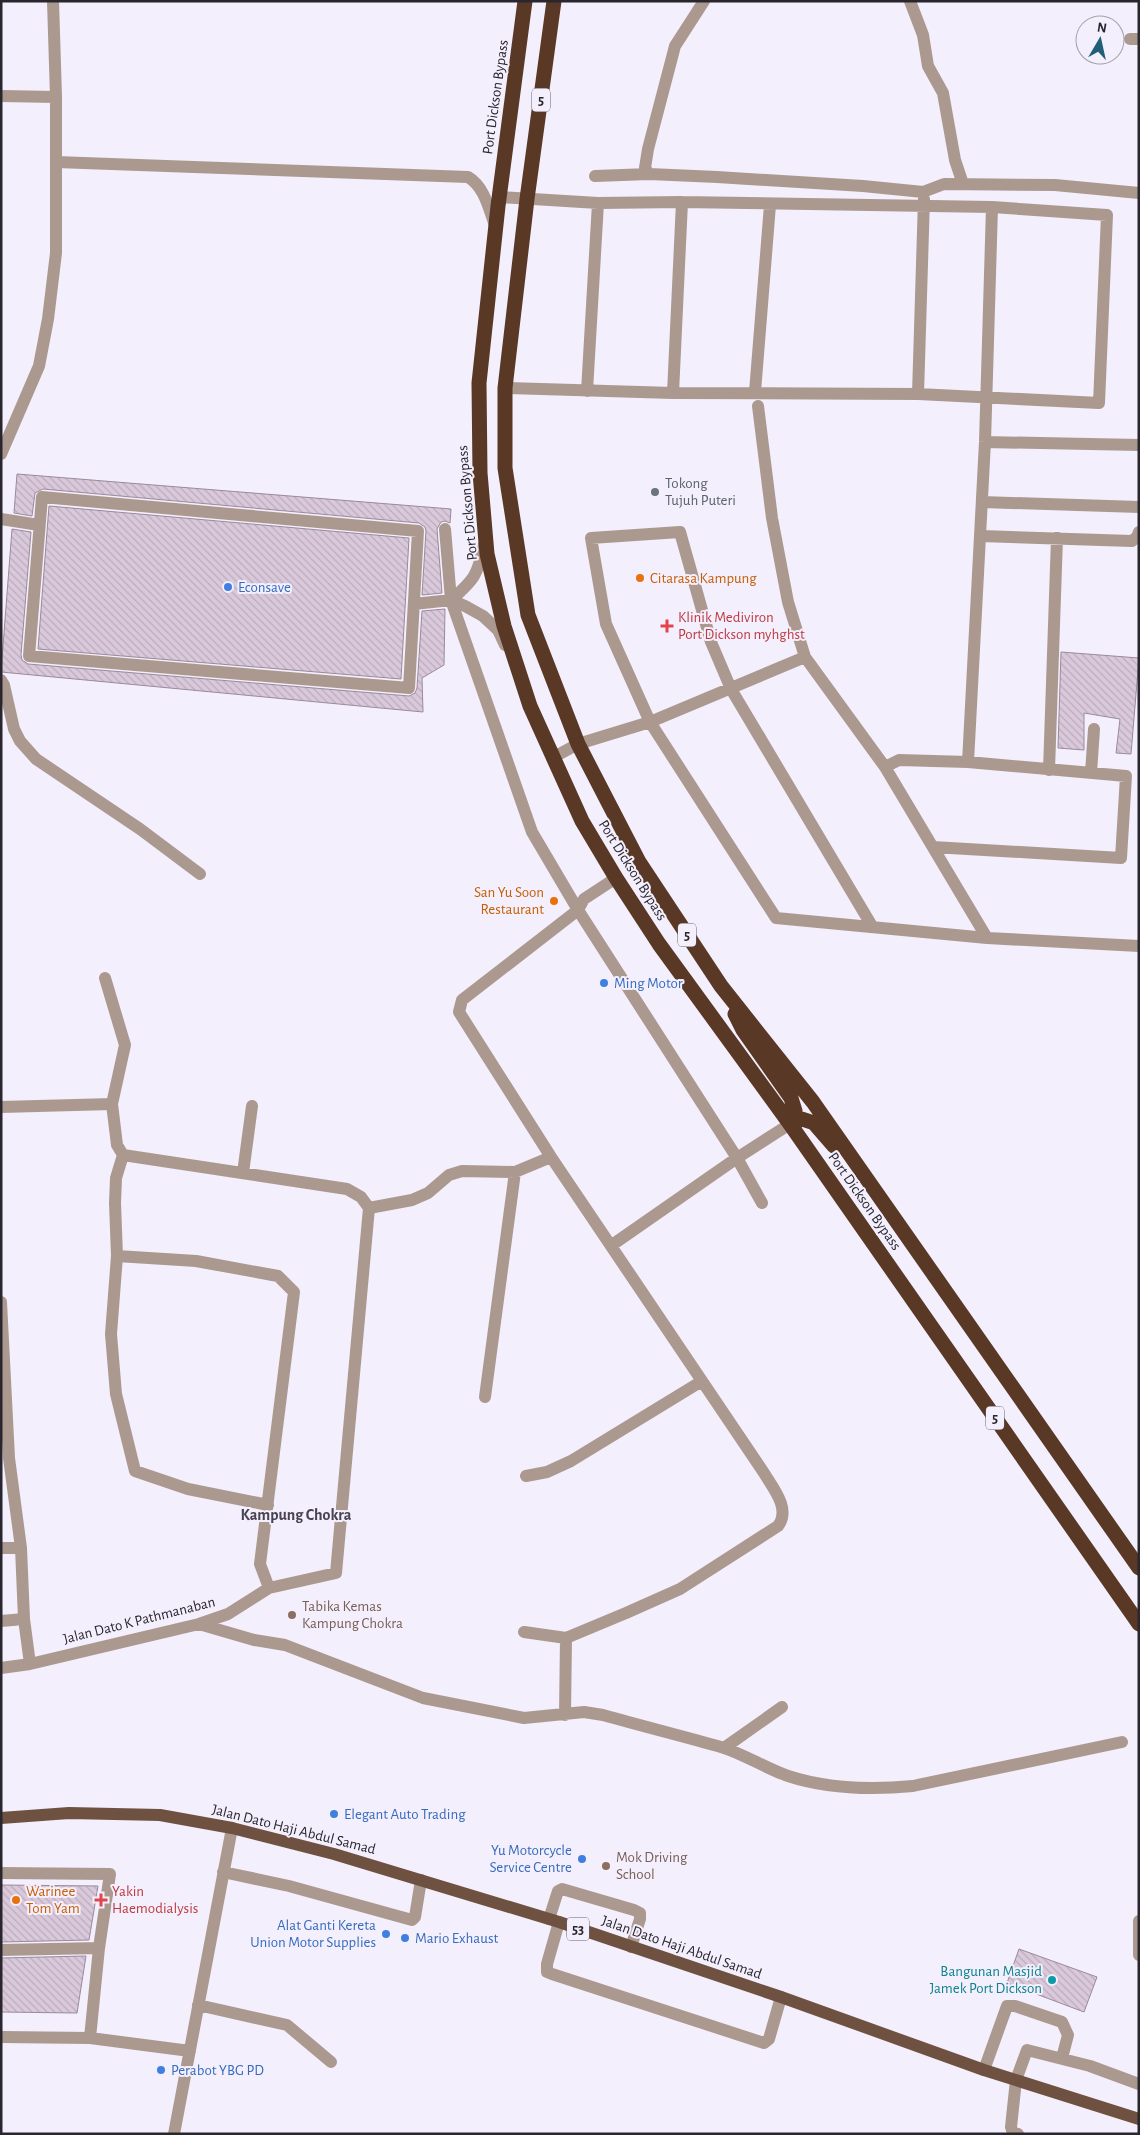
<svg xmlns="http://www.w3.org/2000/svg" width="1140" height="2135" font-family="'Alegreya Sans',sans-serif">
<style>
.building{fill:url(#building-back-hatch);stroke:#9a8a9b}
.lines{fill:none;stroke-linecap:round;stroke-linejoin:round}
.minor{stroke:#ab9990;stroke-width:12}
.major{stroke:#6f5141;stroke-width:12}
.highway{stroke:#593825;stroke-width:15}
.worship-dot{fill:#6b7280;stroke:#f4effc;stroke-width:2}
.food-dot{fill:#e8710a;stroke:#f4effc;stroke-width:2}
.shop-dot{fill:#3f7fe0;stroke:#f4effc;stroke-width:2}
.health-dot{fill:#e0444e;stroke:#f4effc;stroke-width:2}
.education-dot{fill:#8d6e63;stroke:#f4effc;stroke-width:2}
.culture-dot{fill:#0f9aa8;stroke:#f4effc;stroke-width:2}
.labels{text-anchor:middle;stroke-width:4;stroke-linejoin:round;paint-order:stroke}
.shield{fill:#f4effc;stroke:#66626c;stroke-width:1}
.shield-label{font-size:14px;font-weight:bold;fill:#29262e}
.street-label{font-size:15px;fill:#29262e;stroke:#f4effc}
.worship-label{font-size:15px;fill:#5b616d;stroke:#f4effc;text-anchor:start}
.food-label{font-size:15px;fill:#c56008;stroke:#f4effc;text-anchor:start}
.shop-label{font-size:15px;fill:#366cbe;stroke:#f4effc;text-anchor:start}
.health-label{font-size:15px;fill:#be3a42;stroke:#f4effc;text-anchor:start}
.education-label{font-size:15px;fill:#785e54;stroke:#f4effc;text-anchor:start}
.culture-label{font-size:15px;fill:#0d838f;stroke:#f4effc;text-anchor:end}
.neighbourhood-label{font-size:16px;font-weight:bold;fill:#484253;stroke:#f4effc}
</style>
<defs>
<pattern id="building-back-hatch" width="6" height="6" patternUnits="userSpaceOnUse" patternTransform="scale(1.25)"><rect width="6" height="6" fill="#dac9db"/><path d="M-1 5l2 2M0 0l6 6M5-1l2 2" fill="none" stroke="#bbacbc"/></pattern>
</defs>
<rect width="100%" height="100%" fill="#f4effc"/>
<path class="building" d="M17,474L451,509L450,523L445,521L441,522L437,529L442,593L422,595L426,531L425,527L419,523L43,489L35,493L32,516L14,513Z
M49,506L409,538L401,679L38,649Z
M12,529L31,532L21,655L22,660L28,664L409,696L415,693L417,688L422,611L445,609L444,665L422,678L423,712L1,672Z
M1061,652L1139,658L1131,754L1116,753L1120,719L1084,713V750L1058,748Z
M1,1885L98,1886L89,1940L1,1942Z
M1019,1949L1097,1977L1084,2012L1007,1983Z
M86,1956L77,2013L1,2012V1958Z"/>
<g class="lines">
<path class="minor" d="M910,1L923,35L928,66L943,93L955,160L963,184
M1130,39H1139
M1,96L56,97
M56,162L468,177C485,187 489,210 496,228
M649,174L645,168L648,149L675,46L704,1
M595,176L649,174L717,177L863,186L923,192L944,184L1055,185L1139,193
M499,197L598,203L682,202L992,207L1107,215L1099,403L918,394L673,393L505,388
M587,391L598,203
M755,392L770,205
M673,393L682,202
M918,394L924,199
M758,406L772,518L788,602L805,657L885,767L987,938L1139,946
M985,442L1139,445
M1,454L39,366L48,319L56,253V97L53,1
M42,497L418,531L409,688L29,656Z
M982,502L1139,507
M1,519L39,525
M445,529L451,600L532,832L578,910L737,1158L762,1203
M981,536L1132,541L1137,537L1139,532
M451,600C474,580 478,575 484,544
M414,604L451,600L465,606L483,616L498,630L505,645
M1,680L4,685L14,729L20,741L36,759L140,829L200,874
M552,758L578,744L650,722L805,657
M968,762L985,442L992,207
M885,767L899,760L968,762L1126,776L1121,858L933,847
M1049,770L1057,538
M1091,773L1094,729
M872,926L731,689L711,642L680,532L591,538L606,624L650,722L776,918L987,938
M105,978L125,1045L112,1104L117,1145L123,1155L116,1178L115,1203L117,1256L111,1334L116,1394L135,1471L188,1489L268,1505
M1,1107L112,1104
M243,1173L252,1106
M369,1208L412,1200L428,1193L449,1175L462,1171L515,1172L551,1157
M612,1245L737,1158L790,1124
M117,1256L196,1261L278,1276L294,1292L260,1564L269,1588
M1,1302L9,1458L21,1548L24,1619L30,1664
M485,1397L515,1172
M526,1476L547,1472L571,1461L702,1381
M1,1548H21
M1,1621L24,1619
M199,1624L254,1640L285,1645L423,1698L524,1718L584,1712L603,1715C642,1726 682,1736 721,1747C744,1754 765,1768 788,1776C828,1789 871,1790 913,1786L1122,1742
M524,1632L566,1638L626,1613L680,1589L778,1526C791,1509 773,1488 764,1473L551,1157L459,1012L462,1000L578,910L584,899L616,878
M1,1668L30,1664L199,1624L228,1614L269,1588L336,1573L369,1208L361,1197L347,1189L123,1155
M565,1715L566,1638
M724,1748L782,1707
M223,1872L289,1886L412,1920L415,1917L421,1880
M1,1873L110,1874L99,1948L90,2038
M549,1919L558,1891L562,1889L634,1910L640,1913V1919L631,1947
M1139,1921V1955
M559,1922L547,1964V1972L552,1974L764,2043L769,2039L781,1997
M1,1950L99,1948
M198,2005L287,2025L331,2062
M1,2037L90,2038L190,2051
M984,2070L1007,2006H1015L1062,2022L1068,2035L1062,2058
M174,2134L232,1828
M1018,2134L1013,2133L1011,2127L1016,2080L1027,2050L1090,2066L1139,2084"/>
<path class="major" d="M1,1818L69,1813L160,1815L232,1828L334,1854L559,1922L781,1997L984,2070L1139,2119"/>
<path class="highway" d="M525,1L498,206L479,383L480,473L487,554L504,626L530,706L582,821L616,878L659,944L790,1124L1139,1624
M554,1L527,199L505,388V468L528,615L578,744L639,862L721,986L813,1102L1139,1568
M735,1014L743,1030L791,1098L795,1111L790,1124
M790,1124L802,1119L814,1123L834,1146"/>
</g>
<circle class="worship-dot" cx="655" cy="492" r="5"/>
<g class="food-dot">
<circle cx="640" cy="578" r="5"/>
<circle cx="554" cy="901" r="5"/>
<circle cx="16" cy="1900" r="5"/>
</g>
<g class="shop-dot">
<circle cx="228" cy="587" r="5"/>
<circle cx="604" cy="983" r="5"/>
<circle cx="334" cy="1814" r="5"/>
<circle cx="582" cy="1859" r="5"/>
<circle cx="386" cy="1934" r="5"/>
<circle cx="405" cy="1938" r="5"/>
<circle cx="161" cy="2070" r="5"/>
</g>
<g class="health-dot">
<path d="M664.5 618.5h5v5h5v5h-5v5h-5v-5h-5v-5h5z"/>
<path d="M98.5 1892.5h5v5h5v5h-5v5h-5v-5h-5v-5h5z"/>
</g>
<g class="education-dot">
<circle cx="292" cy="1615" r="5"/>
<circle cx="606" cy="1866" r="5"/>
</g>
<circle class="culture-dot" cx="1052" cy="1980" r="5"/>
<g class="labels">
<g class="shield">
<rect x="532" y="88.5" width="18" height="23" rx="4"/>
<rect x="678" y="923.5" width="18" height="23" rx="4"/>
<rect x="986" y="1406.5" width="18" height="23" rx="4"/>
<rect x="567" y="1917.5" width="22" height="23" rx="4"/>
</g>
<g class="shield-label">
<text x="541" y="105">5</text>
<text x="687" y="940">5</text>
<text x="995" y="1423">5</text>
<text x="578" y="1934">53</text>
</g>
<g class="street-label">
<text transform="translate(495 97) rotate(-82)" y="5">Port Dickson Bypass</text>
<text transform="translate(467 503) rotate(-95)" y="5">Port Dickson Bypass</text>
<text transform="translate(633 870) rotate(58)" y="5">Port Dickson Bypass</text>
<text transform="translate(865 1201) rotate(55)" y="5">Port Dickson Bypass</text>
<text transform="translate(139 1620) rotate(-14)" y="5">Jalan Dato K Pathmanaban</text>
<text transform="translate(294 1829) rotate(14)" y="5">Jalan Dato Haji Abdul Samad</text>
<text transform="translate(682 1947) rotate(19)" y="5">Jalan Dato Haji Abdul Samad</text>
</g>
<g class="worship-label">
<text x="665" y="488">Tokong<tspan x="665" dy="17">Tujuh Puteri</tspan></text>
</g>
<g class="food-label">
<text x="650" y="583">Citarasa Kampung</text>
<text x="544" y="897" text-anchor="end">San Yu Soon<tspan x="544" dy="17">Restaurant</tspan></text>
<text x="26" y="1896">Warinee<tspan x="26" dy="17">Tom Yam</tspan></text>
</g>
<g class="shop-label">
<text x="238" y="592">Econsave</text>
<text x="614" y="988">Ming Motor</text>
<text x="344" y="1819">Elegant Auto Trading</text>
<text x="572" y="1855" text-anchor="end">Yu Motorcycle<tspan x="572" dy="17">Service Centre</tspan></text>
<text x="376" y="1930" text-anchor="end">Alat Ganti Kereta<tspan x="376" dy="17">Union Motor Supplies</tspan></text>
<text x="415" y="1943">Mario Exhaust</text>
<text x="171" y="2075">Perabot YBG PD</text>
</g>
<g class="health-label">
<text x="678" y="622">Klinik Mediviron<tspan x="678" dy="17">Port Dickson myhghst</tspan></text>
<text x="112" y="1896">Yakin<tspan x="112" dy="17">Haemodialysis</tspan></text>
</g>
<g class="education-label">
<text x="302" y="1611">Tabika Kemas<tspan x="302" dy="17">Kampung Chokra</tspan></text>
<text x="616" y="1862">Mok Driving<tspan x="616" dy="17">School</tspan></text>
</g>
<g class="culture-label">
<text x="1042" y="1976">Bangunan Masjid<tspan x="1042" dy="17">Jamek Port Dickson</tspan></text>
</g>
<g class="neighbourhood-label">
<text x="296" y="1520">Kampung Chokra</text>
</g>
</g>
<rect width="1140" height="2135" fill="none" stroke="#29262e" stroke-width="5"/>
<g transform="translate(1100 40) rotate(9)"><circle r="24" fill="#f4effc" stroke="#a39faa"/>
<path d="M0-4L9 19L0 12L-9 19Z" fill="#205f75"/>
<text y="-8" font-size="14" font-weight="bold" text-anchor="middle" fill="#29262e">N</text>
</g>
</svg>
